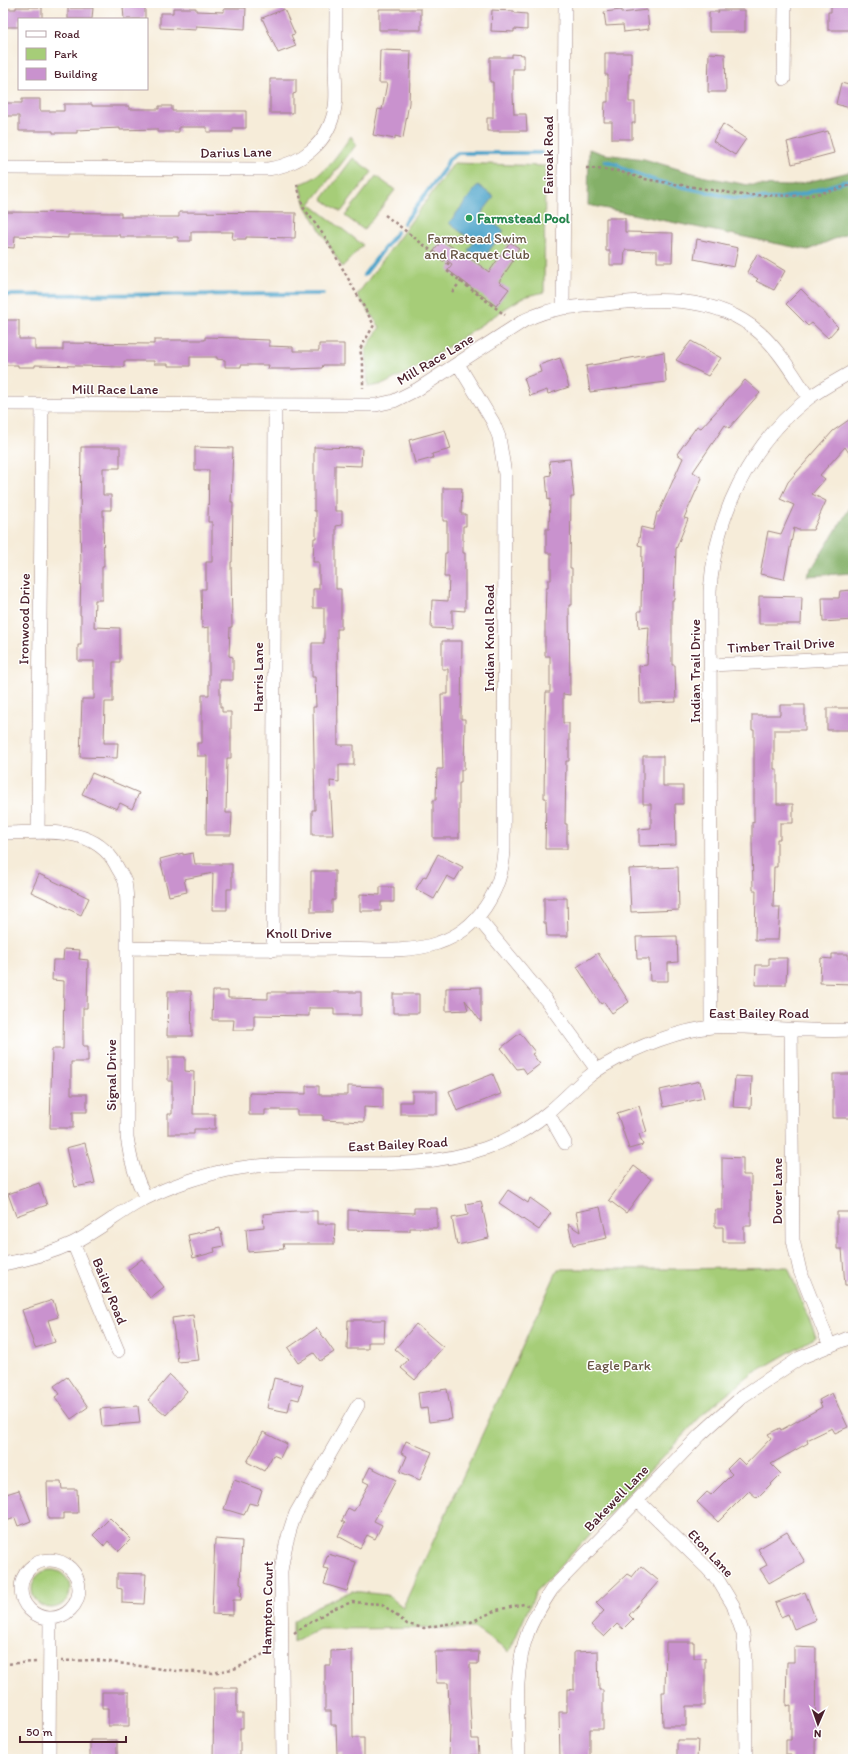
<svg xmlns="http://www.w3.org/2000/svg" width="856" height="1762" font-family="Itim,sans-serif">
<style>
.green{fill:#a6cd78;stroke:#787652}
.forest{fill:#84b068;stroke:#67684a}
.water{fill:#4ea4ca;stroke:#4c627a}
.lines{fill:none;stroke-linecap:round;stroke-linejoin:round}
.stream{stroke:#4ea4ca;stroke-width:4}
.building{fill:#c992ce}
.minor-casing{stroke:#a08682;stroke-width:14}
.path{stroke:#a08682;stroke-width:2.5;stroke-dasharray:3 3;stroke-linecap:butt}
.minor{stroke:#fff;stroke-width:13}
.leisure-dot{fill:#2e9e5b;stroke:#fff;stroke-width:1.5}
.labels{text-anchor:middle;stroke-width:3;stroke-linejoin:round;paint-order:stroke}
.street-label{font-size:14px;fill:#4a1f2b;stroke:#fff}
.leisure-label{font-size:14px;font-weight:bold;fill:#27864d;stroke:#fff;text-anchor:start}
.park-label{font-size:14px;fill:#665342;stroke:#fff}
</style>
<rect width="100%" height="100%" fill="#fff"/>
<filter id="ink" filterUnits="userSpaceOnUse"><feTurbulence type="fractalNoise" baseFrequency=".025" numOctaves="2"/><feDisplacementMap in="SourceGraphic" scale="8" xChannelSelector="R" yChannelSelector="G"/><feConvolveMatrix kernelMatrix="1 2 1 2 8 2 1 2 1" color-interpolation-filters="sRGB"/></filter>
<filter id="wash" filterUnits="userSpaceOnUse"><feTurbulence type="fractalNoise" baseFrequency=".012" numOctaves="4" result="noise"/><feDisplacementMap in="SourceGraphic" scale="16" xChannelSelector="R" yChannelSelector="G"/><feGaussianBlur stdDeviation="0.9" result="paint"/><feColorMatrix in="noise" values="0 0 0 0 0 0 0 0 0 0 0 0 0 0 0 0 0 1.4 0 .05"/><feComposite in="paint" operator="in"/></filter>
<g filter="url(#wash)">
<rect width="100%" height="100%" fill="#f6ecd9"/>
<path class="green" d="M351,136L356,145L310,204L363,245L342,267L306,206L300,184C324,177 337,155 351,136Z
M353,158L372,172L341,212L322,199Z
M454,163L545,166L544,292L524,297L506,308L418,367L384,384L368,387L366,349L380,327L357,295Z
M376,176L395,190L364,230L345,216Z
M788,1267L816,1337L752,1374L704,1413L536,1592L509,1652L474,1628L319,1629L293,1643V1621L317,1606L352,1591L387,1595L403,1607L558,1269H675Z
M32 1589a19 19 0 1 1 38 0a19 19 0 1 1-38 0Z"/>
<path class="forest" d="M589,149L604,154L644,159L706,177L748,185L791,186L853,171V231L808,250L588,205Z
M853,503V573L807,576Z"/>
<path class="water" d="M478,185L494,197L481,214L504,231L482,260L468,250L474,242L449,223Z"/>
<g class="lines">
<path class="stream" d="M605,161L617,164L623,169L656,181L734,198L777,199L800,195L853,179
M404,223L445,168L449,159L458,153H541
M364,275L397,232
M3,295L323,294"/>
</g>
<g id="blocks">
<path class="building" d="M831,3H852V30H828V12H831Z
M16,7H42V19H19V27H3L4,9H16Z
M123,7H145V19H124Z
M68,8H93L92,19H68Z
M173,8H196V11L224,12V8H246L245,29L196,26V30L160,28V13H173Z
M284,9L295,34L291,35L296,46L278,53L262,18Z
M379,9H421V30H379Z
M492,10L514,11L515,13L527,14V30L514,29V32L491,31Z
M621,10V13L647,10L649,29L624,32L623,25L606,26L604,12Z
M718,10H745V32H709V12H719Z
M380,50L411,51L409,103L403,138L395,136V139L373,135L378,109L382,110L387,83H379Z
M605,53H631V74H629V102H635V123H632V139H612V122H604L605,102H608V75H605Z
M709,53L725,54L726,92H708Z
M512,54L524,55V69H513V96L514,114H526L527,131H487V118H493V82H490V57H512Z
M270,79H296V93L293,94V113H270Z
M841,83L853,86V109L836,104Z
M22,99H40V111H64V104H92V106H129V109H159V106H172V111H246V128H233V132H207V127H179V132H157V129L120,130V128L77,130V133H53V131H19V116H4V103H22Z
M723,124L746,139L735,155L713,141Z
M828,131L834,153L792,164L787,142Z
M3,212L121,213V217H179V212L296,213L295,238L246,237V239H232L233,232H191V241H178V237H120V235H68V238L15,236L14,248L3,247Z
M606,218H625V232L673,233L672,262H657V251L625,250L624,265H610V251H606Z
M697,239L738,248L734,267L694,259Z
M442,240L461,253L462,252L489,272L510,242L519,248L511,259L513,261L499,282L509,289L496,306L448,270L452,264L434,251Z
M757,254L785,271L774,290L756,281L758,279L747,272Z
M801,289L838,327L828,338L812,323L808,326L786,304Z
M3,320H19V339H35V350H63V343L154,344V340H205V337L238,338V339L269,340V346L293,347V351H319V344H344V365H323L322,368L293,369H268L269,365H241V367H225V360L217,359V357H190V366H168V364H154V361H124V367L35,365V367H18V365H3Z
M691,341L721,358L708,376L676,360Z
M664,352L666,382L590,392L586,366Z
M560,358L569,387L548,394L547,390L530,396L524,378L541,372L539,365Z
M745,380L760,393L729,428L725,425L693,472L702,478L684,518L688,519L676,549L674,600H672V665H675L676,702L640,703L639,666L647,665L649,627L639,628L638,611H641L642,546L638,545L641,527L653,530L657,512H659L683,458L677,454L697,426L701,428Z
M853,417V459L845,447L820,475L825,479L812,494L826,501L813,530H798L794,528L784,579L760,574L768,531L781,534L794,505L780,499L788,482L833,431Z
M445,430L451,449L432,454L433,458L415,463L409,440Z
M81,447H120V468H103V495H111V510H103L104,567H102V600H95L94,627L120,628V662H113V702H105L104,743H118L117,758L80,757L82,699H94V661H78V645H81V615H80L81,567L80,522Z
M195,447L233,448L231,502H233L232,562H231L232,627H230L229,656L233,657V680H220V707H222V712H231V758H227L226,813H232L231,835H206L207,756H197V743H202V695H209V627L202,628L201,589H206V562H212V522H208L209,470H195Z
M314,447L362,448L361,466L335,465V511H342V525L336,526V589H341V629H337L338,745H354V765H339V782L330,781L333,835H312V810H315L313,707H316L315,677H312V643H324V608H313V589H319V562H313L314,538H316V511H314Z
M570,459L574,497H571L570,568H572V605H569L570,695L563,694V723H569V761H566L565,824H567V849H545L546,798H544L545,723L546,692H550V656H545V620L546,588H548V580H551V553H546V529H549L550,499L548,500L546,476L551,475L549,461Z
M443,488H462L461,514H466V526H463V553H465V611L452,610V629L431,628L432,600L448,601L449,577H444L445,553H447V521H443Z
M853,590V620L823,622L822,598H839L840,591Z
M759,596L802,597L801,624H759Z
M442,641H462L461,719H465L464,770H461V783H459V838H433V800H436L437,769H443L441,694H448V669H442Z
M780,705H805V730H774V769H777V804H793V823H780V839H777V867H774L773,907H780L778,940H755L756,890H753L752,839V822L754,823V730H752V715H780Z
M827,708H853V730H827Z
M643,756H663V786H683V804H675L676,845L639,846V829L651,828V804H643Z
M92,773L139,793L132,809L120,803L117,809L82,794Z
M183,853V855L193,853L195,864H232V889H227V910H212L213,873L184,879L187,892L169,896L160,859Z
M438,854L463,867L455,880L447,876L434,899L416,889L424,876L426,877Z
M678,867L679,910L631,912L629,869Z
M311,871H335V900H332V912H311Z
M39,874L89,898L81,915L31,892Z
M380,887H394V902H381V911H360V894L380,895Z
M544,898H567L568,936H547L546,923H544Z
M677,936L678,962L668,963V981H650L649,959H637L636,937Z
M64,949L80,950L79,959L88,960L87,1008H83V1046H88V1062H71V1094H87V1112H73V1128H50L52,1049H63L64,981L52,980L53,960H63Z
M598,953L629,1002L612,1013L604,1002L601,1004L577,967Z
M832,954H848V959H853V984L820,983L821,958L832,959Z
M769,958H787L786,985H755L756,965H769Z
M481,987V1022L465,1000L468,1010L446,1011V988Z
M168,991H191L192,1036H167Z
M213,991H228V998L268,999V992H361V1015H334V1008H309V1016L254,1015V1030H233L234,1020H212Z
M393,994H419V1013H393Z
M520,1033L535,1052L532,1054L540,1064L527,1074L523,1068L517,1069L501,1048Z
M168,1057H185V1071L194,1072L193,1114H215V1129H194V1134H168V1114H172V1081H168Z
M493,1074L501,1094L457,1111L449,1091Z
M833,1074H853V1118H833Z
M735,1076L752,1077L751,1108L733,1107Z
M700,1081L704,1098L664,1107L660,1090Z
M306,1086H319V1095H348V1086L383,1087V1108L364,1107V1122L323,1120V1115H297V1110H265V1115H249V1093L306,1094Z
M412,1091H437V1114H400V1102H412Z
M639,1106L647,1132L639,1134L643,1145L629,1149L617,1113Z
M85,1143L95,1183L75,1187L66,1148Z
M722,1157L743,1158V1175H751V1226H744V1242H723V1227H715V1210H722Z
M634,1166L651,1179L626,1213L609,1200Z
M39,1183L47,1205L16,1216L8,1194Z
M508,1190L528,1203L530,1198L551,1213L539,1230L499,1203Z
M481,1201L489,1238L457,1245L452,1218L468,1215L466,1204Z
M600,1207L607,1238L573,1245L568,1224L580,1232L576,1212Z
M414,1208H437V1228H410V1231L348,1230V1210L414,1213Z
M295,1211H317V1224H335L334,1244H283L284,1249L248,1252L246,1229L264,1227L263,1214Z
M837,1212H852L853,1285H845L842,1249H837Z
M220,1228L224,1246L214,1248L215,1252L193,1258L188,1235Z
M142,1259L164,1287L150,1298L128,1270Z
M53,1300L58,1317L48,1320L55,1342L35,1348L22,1310Z
M193,1315L199,1360L178,1362L172,1318Z
M348,1320H385L384,1342H368V1349H347Z
M416,1324L443,1347L415,1380L401,1368L408,1360L395,1349Z
M317,1328L334,1352L320,1361L314,1353L298,1363L288,1348Z
M170,1375L187,1391L166,1415L148,1400Z
M67,1377L88,1407L71,1419L55,1397L60,1394L54,1386Z
M274,1378L303,1385L299,1400L291,1398L288,1412L267,1408Z
M447,1389L452,1419L429,1422L427,1408L420,1409L418,1393Z
M832,1393L848,1427L835,1433L832,1428L807,1440L808,1443L771,1464L781,1474L757,1498L749,1491L718,1522L697,1502L707,1492L711,1495L732,1474L727,1469L738,1458L745,1465L771,1438L768,1434L780,1428L781,1430L822,1407L819,1400Z
M138,1406L140,1423L102,1426L100,1409Z
M263,1432L287,1444L280,1458L273,1455L264,1471L247,1462Z
M406,1441L432,1452L420,1480L400,1472L407,1456L401,1453Z
M370,1467L396,1480L374,1521L382,1525L375,1539L367,1535L360,1548L338,1536L345,1523L342,1521L348,1508L354,1511L369,1484L363,1481Z
M234,1480L262,1490L257,1505L249,1503L244,1515L224,1509Z
M47,1482H61L62,1489H77L78,1513H63V1519H48Z
M19,1490L31,1521L18,1526L15,1518L3,1522V1495Z
M110,1518L131,1539L119,1551L108,1541L104,1546L93,1535Z
M787,1532L805,1562L769,1583L760,1569L767,1565L758,1549Z
M215,1539L242,1541L240,1584L242,1585L241,1600H233V1615L212,1614Z
M328,1554L356,1562L347,1591L324,1584L329,1569L323,1568Z
M641,1566L659,1581L629,1615L633,1619L623,1629L617,1624L604,1637L591,1625L604,1611L596,1603L627,1574L632,1577Z
M117,1573L146,1574L144,1604L122,1603V1589L117,1588Z
M805,1592L816,1620L794,1629L788,1614L781,1617L775,1603Z
M666,1642H694V1658H705V1706H686V1726H663L662,1692H665Z
M794,1647L816,1648L815,1759H791V1755H786V1740H791V1705L786,1706L787,1662H794Z
M352,1650L353,1738H364V1759H343V1754H337L336,1725H331V1711H325V1665H331V1651Z
M598,1651L599,1690H603V1729H590V1759H560L559,1712H567V1689L574,1690V1652Z
M435,1652H479L478,1664H470V1704L472,1739H478L479,1755H471V1759H449L450,1724L448,1683H436Z
M214,1688H237V1713H243V1728H240V1756H234V1759H213Z
M102,1692H129V1726H108V1708H102Z
M90,1740H117V1759H96V1757H90Z
M677,1740H698L697,1759H677Z"/>
</g>
</g>
<g filter="url(#ink)">
<use href="#blocks" fill-opacity="0" stroke="#a08682" stroke-width="1"/>
<g class="lines">
<g class="minor-casing">
<path id="minor" d="M784,79L785,3
M3,168L268,169C302,164 329,143 335,107C337,95 335,80 335,67C336,46 336,24 336,3
M563,308L565,3
M3,404L376,405L394,401L418,389L525,320C538,314 550,310 563,308C628,303 706,285 760,333C780,351 794,376 809,398
M711,665L853,658
M3,833C43,833 94,824 116,865C119,871 123,876 125,882C127,892 127,902 127,912V1137C130,1160 135,1178 146,1198
M38,833L42,405
M477,917L546,1000L597,1070
M127,948C197,949 267,950 336,949C369,949 407,954 438,943C478,930 502,891 504,850L505,474L499,437L493,422L458,364
M273,950L275,405
M711,1027L710,591C715,517 749,444 809,398C822,388 838,380 853,371
M791,1029L793,1240L800,1271L830,1346
M548,1113L565,1143
M73,1243L118,1351
M3,1264C26,1260 52,1253 73,1243C96,1232 116,1215 139,1202C162,1189 189,1180 215,1173C304,1151 399,1179 486,1148C509,1140 531,1127 549,1112C569,1095 586,1075 609,1063C636,1047 680,1030 712,1027C722,1026 733,1027 744,1027C780,1028 817,1032 853,1030
M637,1500L707,1568L718,1580L733,1605L743,1634L745,1657L746,1759
M21 1589a29 29 0 1 1 58 0a29 29 0 1 1-58 0Z
M49,1759L50,1618
M283,1759L281,1571C284,1551 288,1532 296,1513L358,1405
M519,1759C518,1717 513,1672 528,1632C534,1616 543,1603 552,1589L700,1435L743,1396L800,1358L853,1336"/>
</g>
<path class="path" d="M586,168L618,171L644,179L743,195L806,196L831,191L853,184
M297,184L303,207L325,237L374,325L360,349L363,365V388
M385,215L451,266
M447,271L505,315
M452,292L462,280
M294,1633L330,1610L352,1602L382,1604L407,1624L424,1628L445,1624L471,1622L497,1610L524,1604L528,1605
M61,1661L95,1660L177,1671L213,1673L237,1668L269,1651
M3,1664L36,1662"/>
<use href="#minor" class="minor"/>
</g>
</g>
<circle class="leisure-dot" cx="469" cy="218" r="4"/>
<g class="labels">
<g class="street-label">
<text transform="translate(236 152) rotate(-1)" y="5">Darius Lane</text>
<text transform="translate(548 155) rotate(-90)" y="5">Fairoak Road</text>
<text transform="translate(435 359) rotate(-31)" y="5">Mill Race Lane</text>
<text x="115" y="394">Mill Race Lane</text>
<text transform="translate(24 619) rotate(-89)" y="5">Ironwood Drive</text>
<text transform="translate(489 638) rotate(-90)" y="5">Indian Knoll Road</text>
<text transform="translate(781 645) rotate(-3)" y="5">Timber Trail Drive</text>
<text transform="translate(695 671) rotate(-90)" y="5">Indian Trail Drive</text>
<text transform="translate(258 677) rotate(-90)" y="5">Harris Lane</text>
<text x="299" y="938">Knoll Drive</text>
<text x="759" y="1018">East Bailey Road</text>
<text transform="translate(111 1075) rotate(-90)" y="5">Signal Drive</text>
<text transform="translate(398 1144) rotate(-3)" y="5">East Bailey Road</text>
<text transform="translate(777 1191) rotate(-90)" y="5">Dover Lane</text>
<text transform="translate(110 1291) rotate(68)" y="5">Bailey Road</text>
<text transform="translate(616 1498) rotate(-46)" y="5">Bakewell Lane</text>
<text transform="translate(711 1553) rotate(47)" y="5">Eton Lane</text>
<text transform="translate(267 1608) rotate(-89)" y="5">Hampton Court</text>
</g>
<g class="leisure-label">
<text x="477" y="223">Farmstead Pool</text>
</g>
<g class="park-label">
<text x="477" y="243">Farmstead Swim<tspan x="477" dy="16">and Racquet Club</tspan></text>
<text x="619" y="1370">Eagle Park</text>
</g>
</g>
<rect width="856" height="1762" fill="none" stroke="#fff" stroke-width="16"/>
<rect x="18" y="18" width="130" height="72" fill="#ffffff" stroke="#b7a5aa"/>
<rect x="26" y="31" width="20" height="6" fill="#ffffff" stroke="#b7a5aa"/>
<text x="54" y="38" font-size="12" fill="#4a1f2b">Road</text>
<rect x="26" y="48" width="20" height="12" fill="#a6cd78" stroke="#b7a5aa"/>
<text x="54" y="58" font-size="12" fill="#4a1f2b">Park</text>
<rect x="26" y="68" width="20" height="12" fill="#c992ce" stroke="#b7a5aa"/>
<text x="54" y="78" font-size="12" fill="#4a1f2b">Building</text>
<g transform="translate(818 1724) rotate(182)" stroke="#ffffff" stroke-width="3" paint-order="stroke">
<path d="M0-3L7 15L0 10L-7 15Z" fill="#4a1f2b"/>
<text y="-6" font-size="11" font-weight="bold" text-anchor="middle" fill="#4a1f2b">N</text>
</g>
<path d="M20 1736v6h106v-6" fill="none" stroke="#4a1f2b" stroke-width="2"/>
<text x="26" y="1736" font-size="12" fill="#4a1f2b" stroke="#ffffff" stroke-width="3" paint-order="stroke">50 m</text>
</svg>
